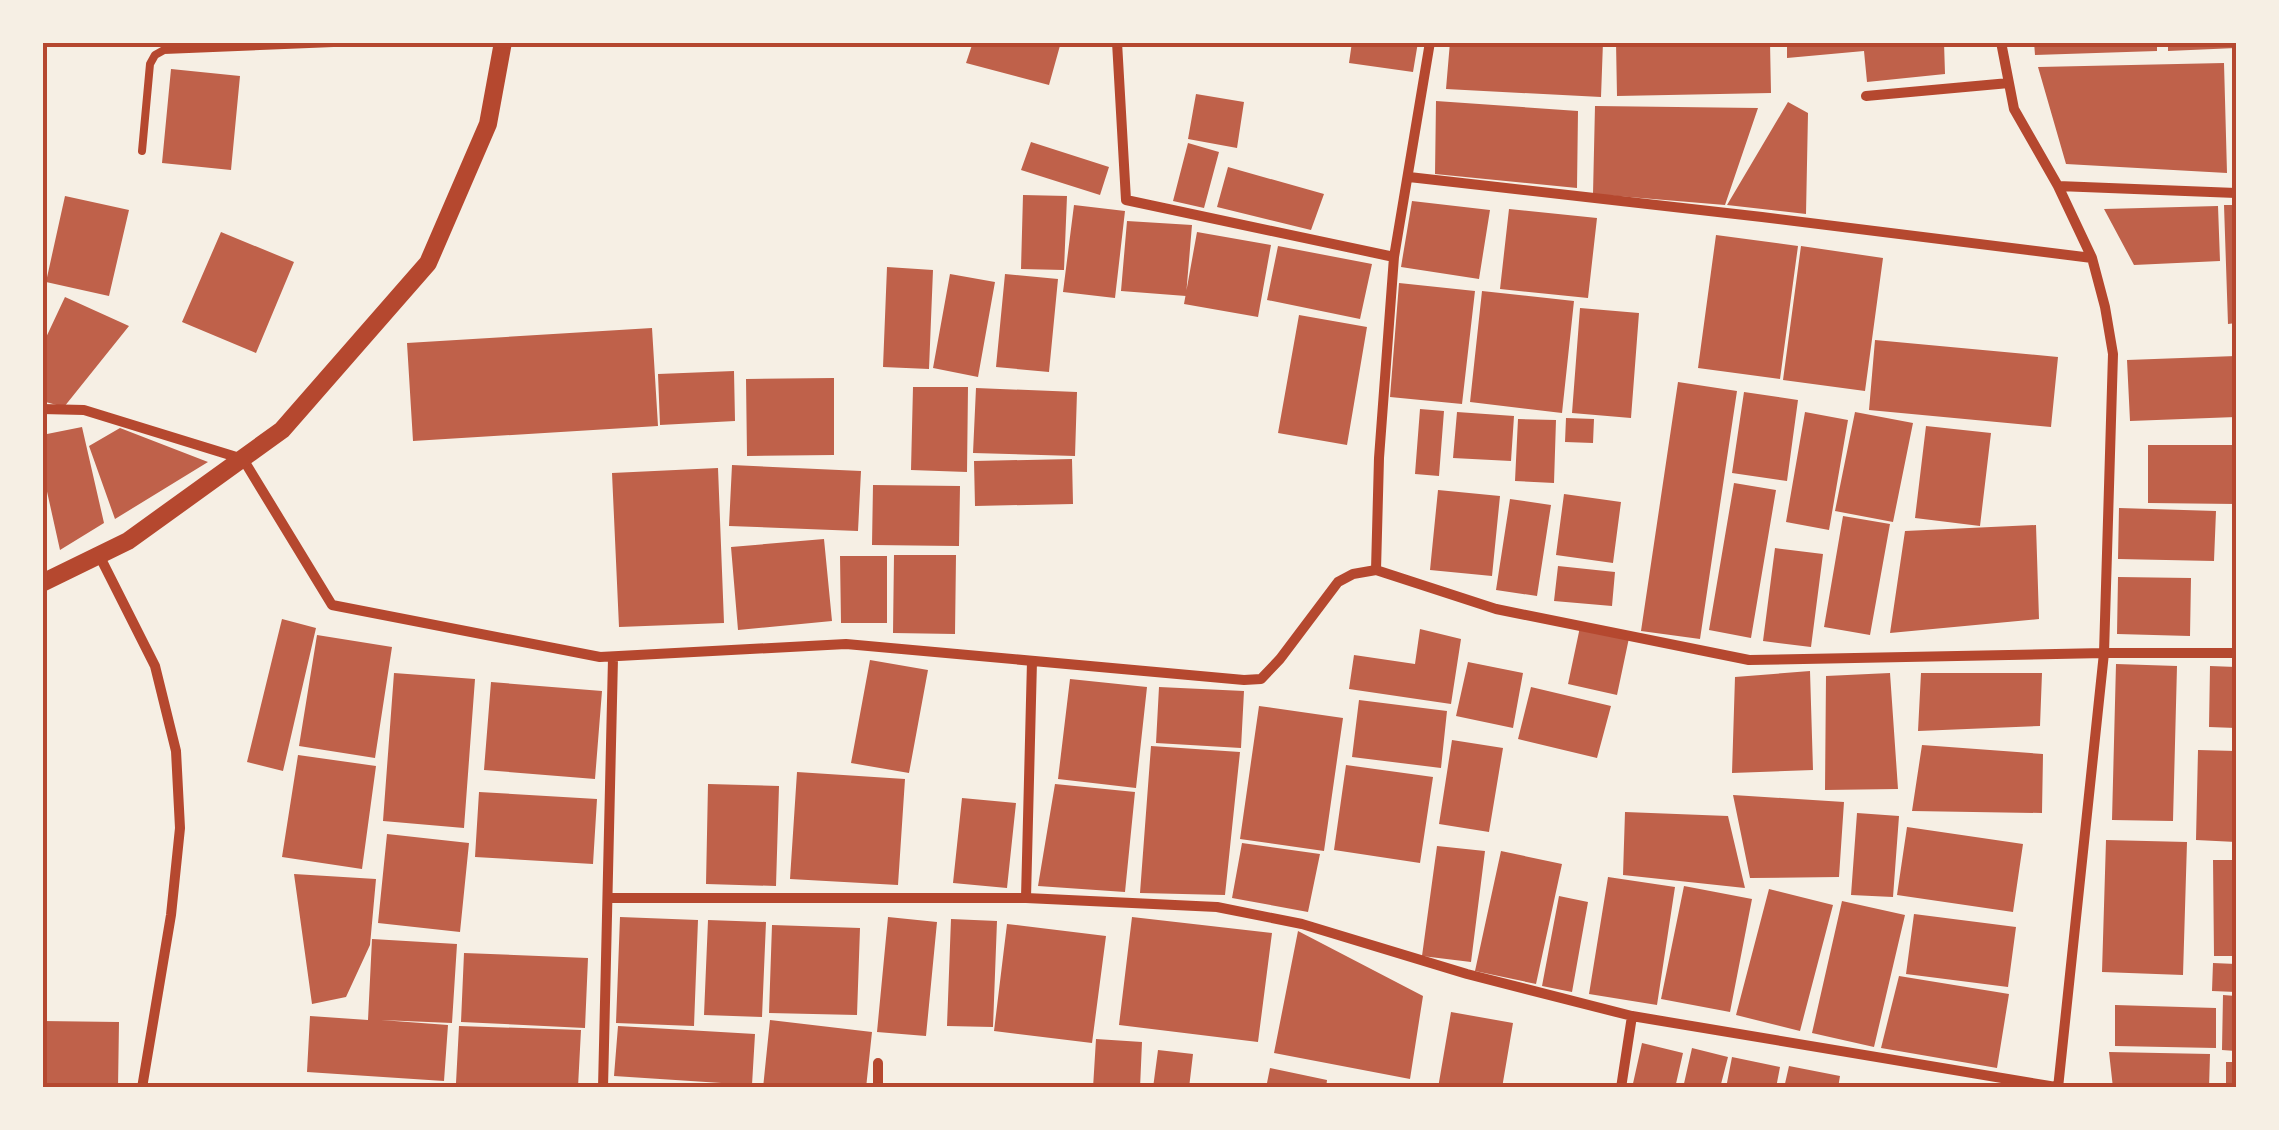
<svg xmlns="http://www.w3.org/2000/svg" width="2279" height="1130" font-family="'Exo 2',sans-serif">
<style>
.building{fill:#bf614a}
.lines{fill:none;stroke-linecap:round;stroke-linejoin:round}
.service{stroke:#b5482f;stroke-width:8}
.minor{stroke:#b5482f;stroke-width:10}
.tertiary{stroke:#b5482f;stroke-width:18}
.neatline{fill:none;stroke:#b5482f;stroke-width:4}
</style>
<rect width="100%" height="100%" fill="#f6efe4"/>
<path class="building" d="M973,42H1061L1049,85L966,63Z
M1352,42H1418L1413,72L1349,63Z
M1450,42H1603L1601,97L1446,89Z
M1616,42H1770L1771,93L1617,96Z
M1787,42H1944L1945,74L1867,82L1864,51L1787,58Z
M2034,42H2157V51L2035,55Z
M2168,42H2236V48L2168,51Z
M2224,63L2227,173L2066,164L2038,67Z
M171,69L240,76L231,170L162,163Z
M1196,94L1244,102L1237,148L1188,139Z
M1436,101L1578,111L1577,188L1435,174Z
M1788,102L1808,113L1806,214L1727,205Z
M1595,106L1758,108L1725,205L1593,194Z
M1031,142L1109,167L1100,195L1021,170Z
M1188,143L1219,152L1204,208L1173,201Z
M1228,167L1324,194L1311,230L1217,207Z
M1023,195L1067,196L1064,270L1021,269Z
M65,196L129,210L109,296L46,282Z
M1412,201L1490,210L1479,279L1401,267Z
M1074,205L1125,211L1115,298L1063,292Z
M2224,205H2236V323L2228,324Z
M2218,206L2220,261L2134,265L2104,209Z
M1509,209L1597,218L1588,298L1500,289Z
M1127,221L1192,225L1186,296L1121,291Z
M221,232L294,262L256,353L182,322Z
M1197,232L1271,245L1258,317L1184,304Z
M1716,235L1798,246L1780,379L1698,368Z
M1278,246L1372,264L1360,319L1267,300Z
M1801,246L1883,258L1865,391L1783,380Z
M887,267L933,270L929,369L883,367Z
M950,274L995,282L978,377L933,368Z
M1005,274L1058,279L1049,372L996,367Z
M1399,283L1475,291L1462,404L1390,397Z
M1482,291L1574,301L1562,413L1470,402Z
M65,297L129,326L64,407L42,401V346Z
M1580,308L1639,313L1631,418L1572,413Z
M1299,315L1367,327L1347,445L1278,433Z
M652,328L658,426L413,441L407,343Z
M1875,340L2058,357L2051,427L1869,410Z
M2236,356V417L2130,421L2127,360Z
M734,371L735,421L660,425L658,374Z
M834,378V455L747,456L746,379Z
M1678,382L1737,391L1700,639L1641,631Z
M913,387H968L967,472L911,470Z
M976,388L1077,392L1075,456L973,453Z
M1744,392L1798,400L1787,481L1732,473Z
M1420,409L1444,411L1439,476L1415,474Z
M1457,412L1514,416L1511,461L1453,458Z
M1805,412L1848,420L1829,530L1786,522Z
M1855,412L1913,423L1893,522L1835,511Z
M1566,418L1594,419L1593,443L1565,442Z
M1518,419L1556,420L1554,483L1515,481Z
M1926,426L1991,433L1980,526L1915,518Z
M82,427L104,523L60,550L42,469V435Z
M120,428L208,462L115,519L89,446Z
M2148,445H2236V504L2148,503Z
M1072,459L1073,504L975,506L974,461Z
M732,465L861,471L858,531L729,526Z
M718,468L724,623L619,627L612,473Z
M1734,483L1776,490L1751,638L1709,630Z
M873,485L960,486L959,546L872,545Z
M1438,490L1500,496L1492,576L1430,570Z
M1564,494L1621,502L1613,563L1556,555Z
M1510,499L1551,505L1537,596L1496,590Z
M2119,508L2216,511L2214,561L2118,559Z
M1843,516L1890,524L1870,635L1824,627Z
M2036,525L2039,619L1890,633L1905,531Z
M824,539L832,621L738,630L731,547Z
M1775,548L1823,554L1811,647L1763,641Z
M894,555H956L955,634L893,633Z
M840,556H887V623H841Z
M1558,566L1615,572L1612,606L1554,601Z
M2118,577L2191,578L2190,636L2117,634Z
M282,619L316,628L283,771L247,762Z
M1580,627L1629,638L1617,695L1568,684Z
M1420,629L1461,639L1451,704L1349,689L1354,655L1415,664Z
M317,635L392,647L375,758L299,746Z
M870,660L928,670L909,773L851,763Z
M1468,662L1523,673L1513,728L1456,716Z
M2116,664L2177,666L2173,821L2112,820Z
M2210,666L2236,667V728L2209,727Z
M1810,671L1813,770L1732,773L1735,677Z
M394,673L475,679L464,828L383,821Z
M1890,673L1898,789L1825,790L1826,676Z
M1921,673H2042L2040,726L1918,731Z
M1070,679L1147,687L1136,788L1058,779Z
M491,682L602,691L595,779L484,770Z
M1159,687L1244,691L1241,748L1156,743Z
M1531,687L1611,706L1597,758L1518,739Z
M1359,700L1447,711L1441,768L1352,757Z
M1259,706L1343,718L1324,851L1240,839Z
M1452,740L1503,748L1489,832L1439,824Z
M1922,745L2043,754L2042,813L1912,811Z
M1151,746L1240,752L1225,895L1140,893Z
M2198,750L2236,751V842L2196,840Z
M298,755L376,766L362,869L282,857Z
M1346,765L1433,777L1420,863L1334,850Z
M797,772L905,779L898,885L790,879Z
M708,784L779,786L776,886L706,884Z
M1055,784L1135,792L1125,892L1038,886Z
M479,792L597,799L593,864L475,857Z
M1733,795L1844,802L1839,877L1750,878Z
M962,798L1016,803L1007,888L953,883Z
M1625,812L1728,816L1745,888L1623,875Z
M1857,813L1899,816L1893,897L1851,895Z
M1907,827L2023,844L2013,912L1897,895Z
M387,834L469,843L460,932L378,923Z
M2106,840L2187,842L2183,975L2102,972Z
M1242,843L1320,854L1308,912L1232,898Z
M1437,846L1485,851L1471,962L1422,956Z
M1501,851L1562,864L1536,984L1475,971Z
M2213,860H2236V956H2214Z
M294,874L376,879L370,945L346,997L312,1004Z
M1608,877L1675,887L1657,1005L1589,994Z
M1684,886L1752,899L1730,1012L1661,999Z
M1769,889L1833,905L1800,1031L1736,1015Z
M1559,896L1588,902L1572,992L1542,986Z
M1842,901L1905,915L1874,1047L1812,1033Z
M1914,914L2016,927L2008,987L1906,974Z
M620,917L698,920L694,1026L616,1023Z
M888,917L937,922L926,1036L877,1032Z
M1132,917L1272,933L1258,1042L1119,1025Z
M951,919L997,921L993,1027L947,1026Z
M708,920L766,922L762,1017L704,1015Z
M1007,924L1106,936L1092,1043L994,1031Z
M772,925L860,928L857,1015L769,1013Z
M1298,931L1423,996L1410,1079L1274,1053Z
M372,939L457,944L452,1023L381,1020L448,1025L444,1081L307,1072L310,1016L368,1020Z
M464,953L588,958L585,1028L461,1022Z
M2213,963L2236,964V992L2212,991Z
M1899,976L2009,994L1997,1068L1881,1048Z
M2223,995L2236,996V1051L2222,1050Z
M2115,1005L2216,1008V1048L2115,1046Z
M1451,1012L1513,1023L1502,1088H1438Z
M770,1020L872,1032L866,1088H763Z
M42,1021L119,1022L118,1088H42Z
M459,1026L581,1030L578,1087L456,1083Z
M618,1026L755,1034L752,1085L614,1076Z
M1096,1039L1142,1042L1140,1088H1093Z
M1642,1043L1683,1053L1675,1088H1632Z
M1692,1048L1728,1057L1720,1088H1683Z
M1158,1050L1193,1054L1189,1088H1153Z
M2109,1052L2210,1054L2209,1088H2113Z
M1732,1057L1780,1067L1776,1088H1726Z
M2226,1062H2236V1088H2226Z
M1789,1066L1840,1076L1838,1088H1784Z
M1270,1068L1327,1080L1326,1088H1266Z"/>
<g class="lines">
<path class="service" d="M142,151L150,64L155,55L164,50L358,42"/>
<path class="minor" d="M1117,42L1126,200L1394,257
M2001,42L2014,109L2058,186L2092,258L2105,307L2113,354L2104,653L2058,1088
M1866,96L2009,83
M1409,177L1762,217L2092,258
M2058,186L2236,193
M42,409L84,410L243,459L332,605L600,657L846,644L1244,680L1261,679L1280,659L1338,582L1353,574L1376,570L1496,609L1749,660L2104,653H2236
M99,555L155,666L176,751L180,828L171,915L142,1088
M1376,570L1379,458L1394,257L1430,42
M608,898H1026L1217,907L1302,924L1467,974L1632,1016L2062,1088
M1026,898L1032,661
M603,1088L613,658
M878,1088V1063
M1621,1088L1632,1016"/>
<path class="tertiary" d="M42,583L128,541L282,430L428,263L488,124L503,42"/>
</g>
<rect width="2279" height="1130" fill="none" stroke="#f6efe4" stroke-width="90"/>
<rect x="45" y="45" width="2189" height="1040" class="neatline"/>
</svg>
